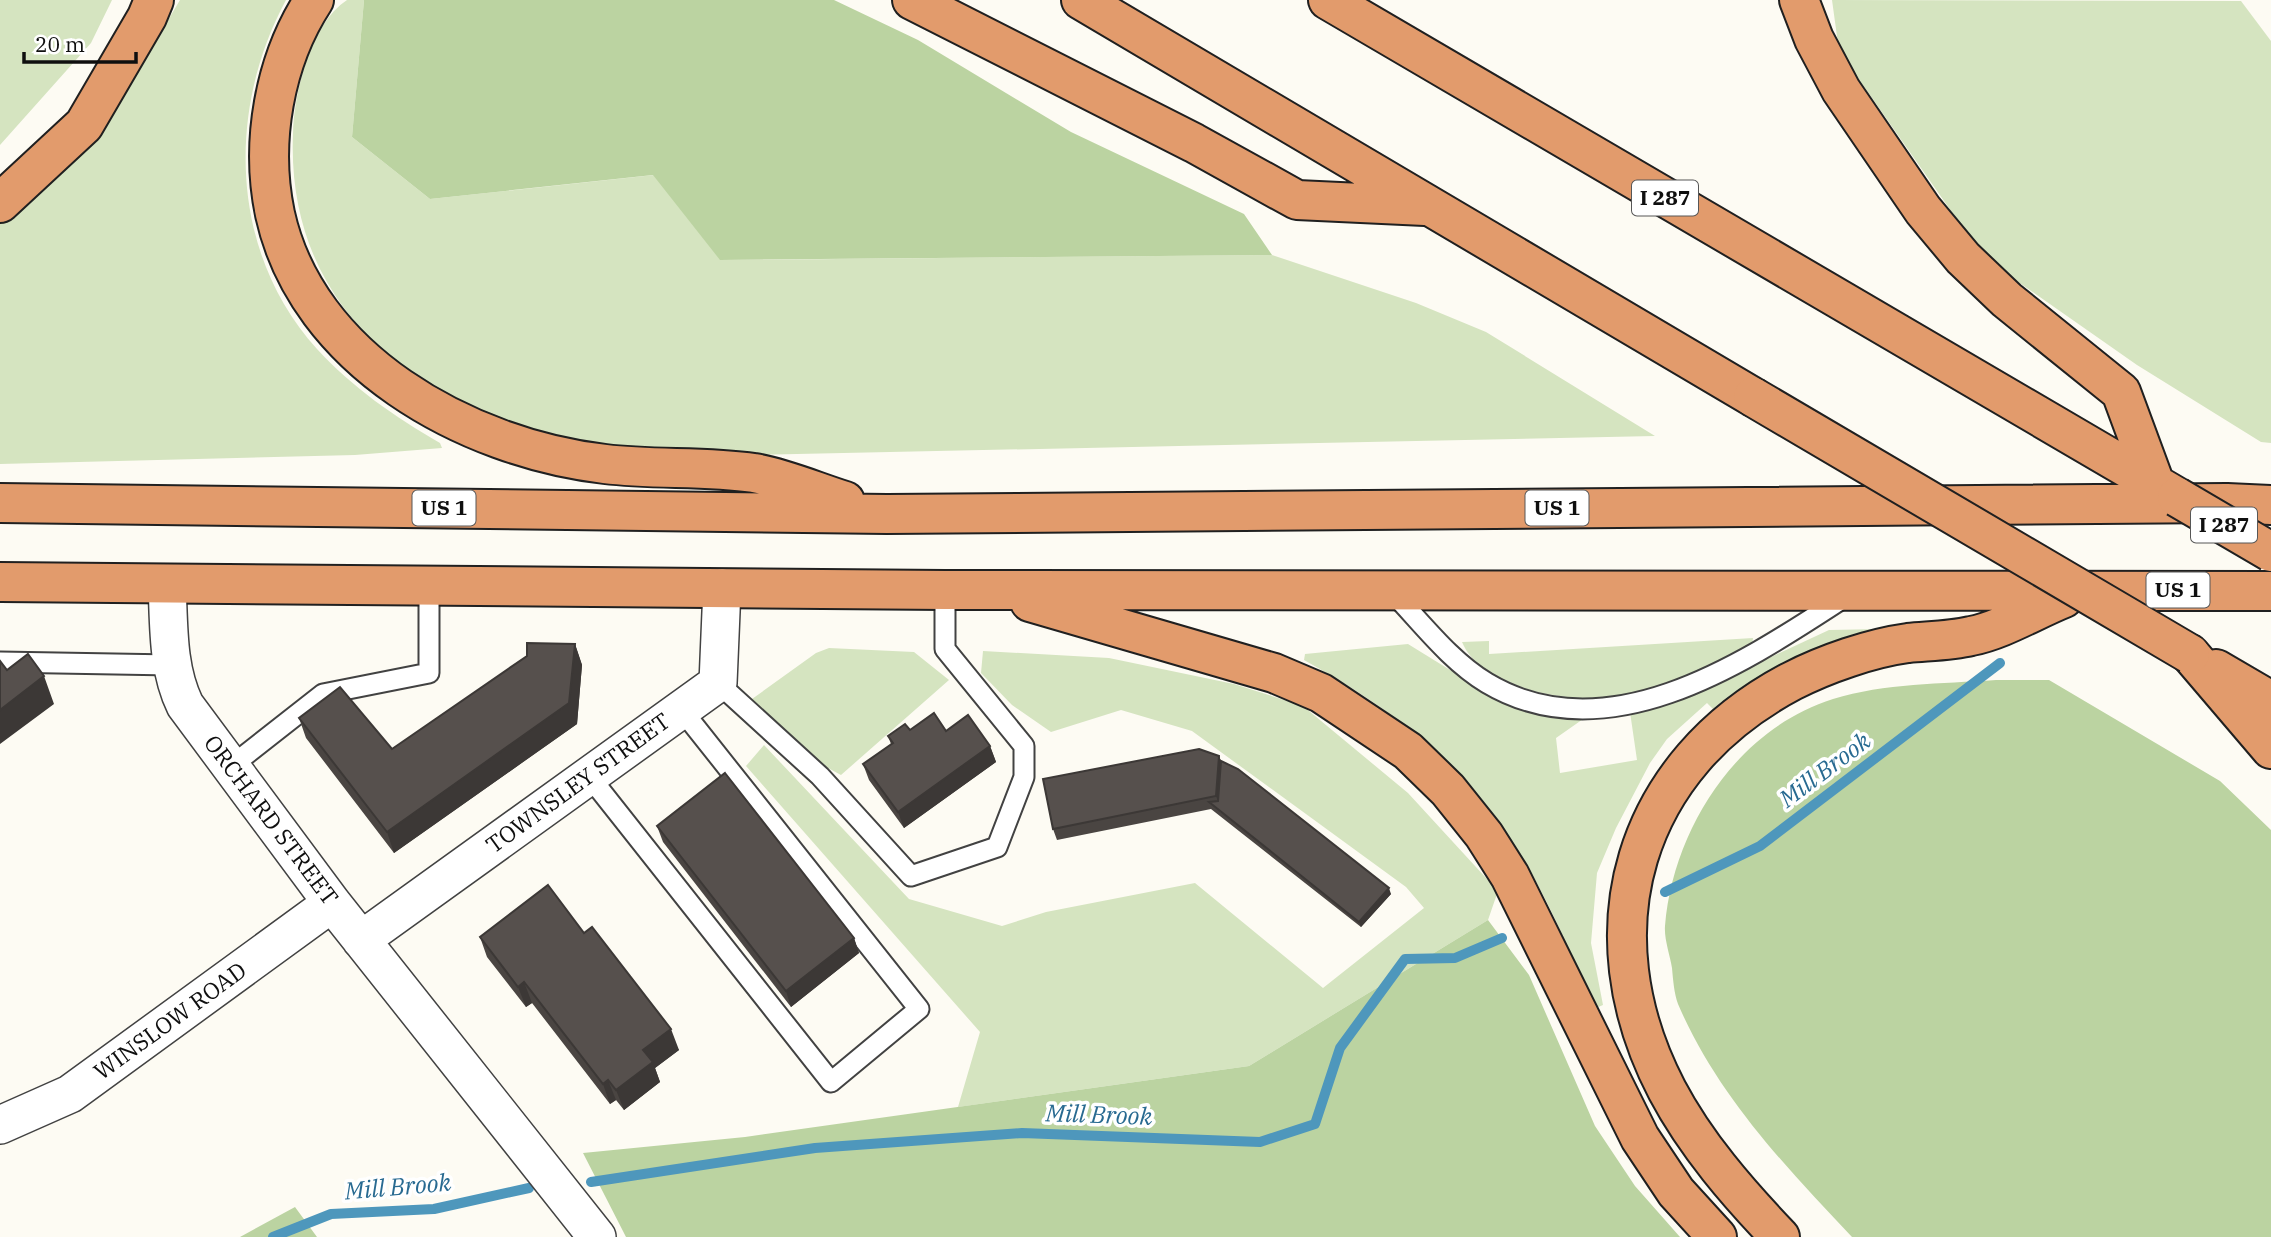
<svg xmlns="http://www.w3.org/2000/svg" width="2271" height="1237" font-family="'IBM Plex Serif',serif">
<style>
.green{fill:#d5e4c0}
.forest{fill:#bbd3a1}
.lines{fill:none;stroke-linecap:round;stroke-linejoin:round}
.stream{stroke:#4e97bc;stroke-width:10}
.lane-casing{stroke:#424242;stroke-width:23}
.street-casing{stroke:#424242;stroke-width:40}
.highway-casing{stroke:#202020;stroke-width:42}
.lane{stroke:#fff;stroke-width:19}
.street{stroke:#fff;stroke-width:37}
.highway{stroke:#e29b6c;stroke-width:38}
.highway-bridge-casing{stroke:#202020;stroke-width:42;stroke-linecap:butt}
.highway-bridge{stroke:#e29b6c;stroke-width:38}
.wall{fill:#4a4542}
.shaded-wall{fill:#3c3836}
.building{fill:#56504d;stroke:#3c3836;stroke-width:2}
.labels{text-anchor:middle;stroke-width:7;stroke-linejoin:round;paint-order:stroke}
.shield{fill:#fff;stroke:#575757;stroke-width:2}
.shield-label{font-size:21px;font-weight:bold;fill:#0f0f0f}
.street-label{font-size:23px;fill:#0f0f0f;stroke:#fff}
.water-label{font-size:24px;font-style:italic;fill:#286a91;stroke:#fff}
</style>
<rect width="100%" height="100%" fill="#fdfbf3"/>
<path class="green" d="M0,0H112L91,43L0,145Z
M180,0H286C226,111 230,253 317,349C353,388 395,417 440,443L442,448L355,455L0,464V222L42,187L110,117Z
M347,0H364L352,137L430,199L654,175L721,260L1272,255L1416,303L1486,332L1655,436L748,455C666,450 579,448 502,419C373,371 287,276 293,134C294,93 310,24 347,0Z
M1832,0L2241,1L2271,41V443L2261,442L2137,365L1984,258L1839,51Z
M1881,629C1821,650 1761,666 1713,709L1707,703L1667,739L1650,763L1616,828L1597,873L1591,943L1603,1005L1596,1008C1573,961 1553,909 1526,864C1468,768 1401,714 1304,660L1305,654L1408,644L1497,699L1540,714L1586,717L1556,738L1560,773L1637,760L1630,712L1689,695L1829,630Z
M1753,638L1752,645C1722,659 1691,676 1660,687C1615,703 1552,702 1509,682C1489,673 1471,663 1462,642L1489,641V654Z
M829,648L914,652L949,680L841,775L815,761L754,704L752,699L816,653Z
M983,651L1109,658L1234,684L1303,706L1408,793L1498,891L1488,920L1249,1066L958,1107L980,1032L746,766L764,745L909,899L1002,926L1046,912L1195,883L1323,988L1424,908L1406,887L1192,731L1121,710L1051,732L1012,705L981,673Z"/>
<path class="forest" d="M364,0H834L918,40L1071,132L1244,214L1272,255L720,260L653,175L430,199L352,137Z
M1996,680H2049L2220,781L2271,830V1237H1852C1785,1166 1717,1095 1678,1004C1674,993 1673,979 1672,968C1670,955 1664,939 1665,926C1673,829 1737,729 1833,699C1885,683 1941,684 1996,680Z
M1488,920L1529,975L1595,1126L1635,1186L1680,1237H626L583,1153L745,1137L1249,1066Z
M295,1207L317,1237H240Z"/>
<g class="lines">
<path class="stream" d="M1665,892L1760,846L2000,663
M591,1182L815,1148L1022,1133L1260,1142L1315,1124L1340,1048L1405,959L1455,958L1502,938
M273,1237L331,1214L434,1209L529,1188"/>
<g class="lane-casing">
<path id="lane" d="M1391,591C1421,622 1450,661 1487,683C1608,755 1745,662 1845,597
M0,662L172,665
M718,683L820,776L911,876L997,847L1024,777V746L945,649V590
M230,767L323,694L429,673V585
M589,776L831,1082L919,1009L681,709"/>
</g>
<g class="street-casing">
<path id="street" d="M167,584C169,625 167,668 185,705L332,903L597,1237
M361,940L718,683L722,588
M0,1125L70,1094L332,903"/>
</g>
<g class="highway-casing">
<path id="highway" d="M314,0C274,61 260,143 275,214C307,360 466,448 605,464C654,470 705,466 754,473C784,478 816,492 845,501
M912,0L1194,143L1297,200L1425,206
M1081,0L1753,397
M1328,0L2177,497
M1799,0L1814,39L1841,90L1923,210L1963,258L2007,300L2121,392L2155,484
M0,203L84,125L147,17L154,0
M0,503L887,514L2227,503L2271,505
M0,582L945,590L2271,591
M1030,602L1274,673L1321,693L1408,751L1448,790L1484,835L1510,876L1640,1138L1676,1192L1717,1237
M2190,654L2271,749
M2216,669L2271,701
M1780,1237C1738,1193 1696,1145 1667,1090C1584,931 1632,765 1792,681C1825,664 1871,648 1908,643C1928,641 1950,641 1971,636C2002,630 2034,610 2064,598"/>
</g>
<use href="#lane" class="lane"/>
<use href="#street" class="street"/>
<use href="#highway" class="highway"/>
<g class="highway-bridge-casing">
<path id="highway-bridge" d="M1753,397L2190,654
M2177,497L2271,552"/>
</g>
<use href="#highway-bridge" class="highway-bridge"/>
</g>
<path class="wall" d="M575,644L582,665L577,724L394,853L306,738L299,718L392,749Z
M910,730L946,731L990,746L996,762L904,828L869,780L863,764L891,744L888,736Z
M1219,756L1221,761L1391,894L1361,927L1211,809L1057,840L1053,829Z
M657,826L854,938L859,953L791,1007L663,842Z
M584,933L679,1050L655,1068L660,1082L624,1110L616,1100L610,1104L532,1003L526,1007L487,957L480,937Z"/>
<path class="shaded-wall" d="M575,644L582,665L577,724L394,853L387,832Z
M44,676L54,704L0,744V710Z
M990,746L996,762L904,828L898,812Z
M1219,756L1223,767L1220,807L1216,796Z
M1389,888L1391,894L1361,927L1359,922Z
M854,938L859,953L791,1007L786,991Z
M524,982L532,1003L526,1007L518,987Z
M671,1029L679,1050L655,1068L660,1082L624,1110L616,1090L643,1050Z
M608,1080L616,1100L610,1104L603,1084Z"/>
<path class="building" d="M527,643L575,644L569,703L387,832L299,718L340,687L392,749L527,656Z
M28,654L44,676L0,710V661L7,670Z
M934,713L946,731L968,715L990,746L898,812L863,764L893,743L888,736L905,724L910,730Z
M1199,749L1219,756L1216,796L1053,829L1043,779Z
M1221,761L1238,769L1389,888L1359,922L1209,802L1218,801Z
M725,773L854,938L786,991L657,826Z
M548,885L584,933L592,927L671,1029L643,1050L653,1062L616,1090L608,1080L603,1084L524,982L518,987L480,937Z"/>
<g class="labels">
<g class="shield">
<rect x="1632" y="180.5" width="66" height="35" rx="5"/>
<rect x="412.5" y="490.5" width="63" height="35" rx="5"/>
<rect x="1525.5" y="490.5" width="63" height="35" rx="5"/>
<rect x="2191" y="507.5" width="66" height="35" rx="5"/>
<rect x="2146.5" y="572.5" width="63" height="35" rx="5"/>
</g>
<g class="shield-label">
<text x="1665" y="205">I 287</text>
<text x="444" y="515">US 1</text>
<text x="1557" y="515">US 1</text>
<text x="2224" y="532">I 287</text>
<text x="2178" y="597">US 1</text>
</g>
<g class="street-label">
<text transform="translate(578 783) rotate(-36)" y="8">TOWNSLEY STREET</text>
<text transform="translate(271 820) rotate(53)" y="8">ORCHARD STREET</text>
<text transform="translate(170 1021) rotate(-36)" y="8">WINSLOW ROAD</text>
</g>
<g class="water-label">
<text transform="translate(1825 770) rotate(-37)" y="8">Mill Brook</text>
<text transform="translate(1099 1115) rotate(2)" y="8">Mill Brook</text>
<text transform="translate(398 1187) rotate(-5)" y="8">Mill Brook</text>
</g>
</g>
<path d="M24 52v10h112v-10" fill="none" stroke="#0f0f0f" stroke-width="3.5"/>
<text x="35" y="52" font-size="21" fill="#0f0f0f" stroke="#ffffff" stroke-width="5" paint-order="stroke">20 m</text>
</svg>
